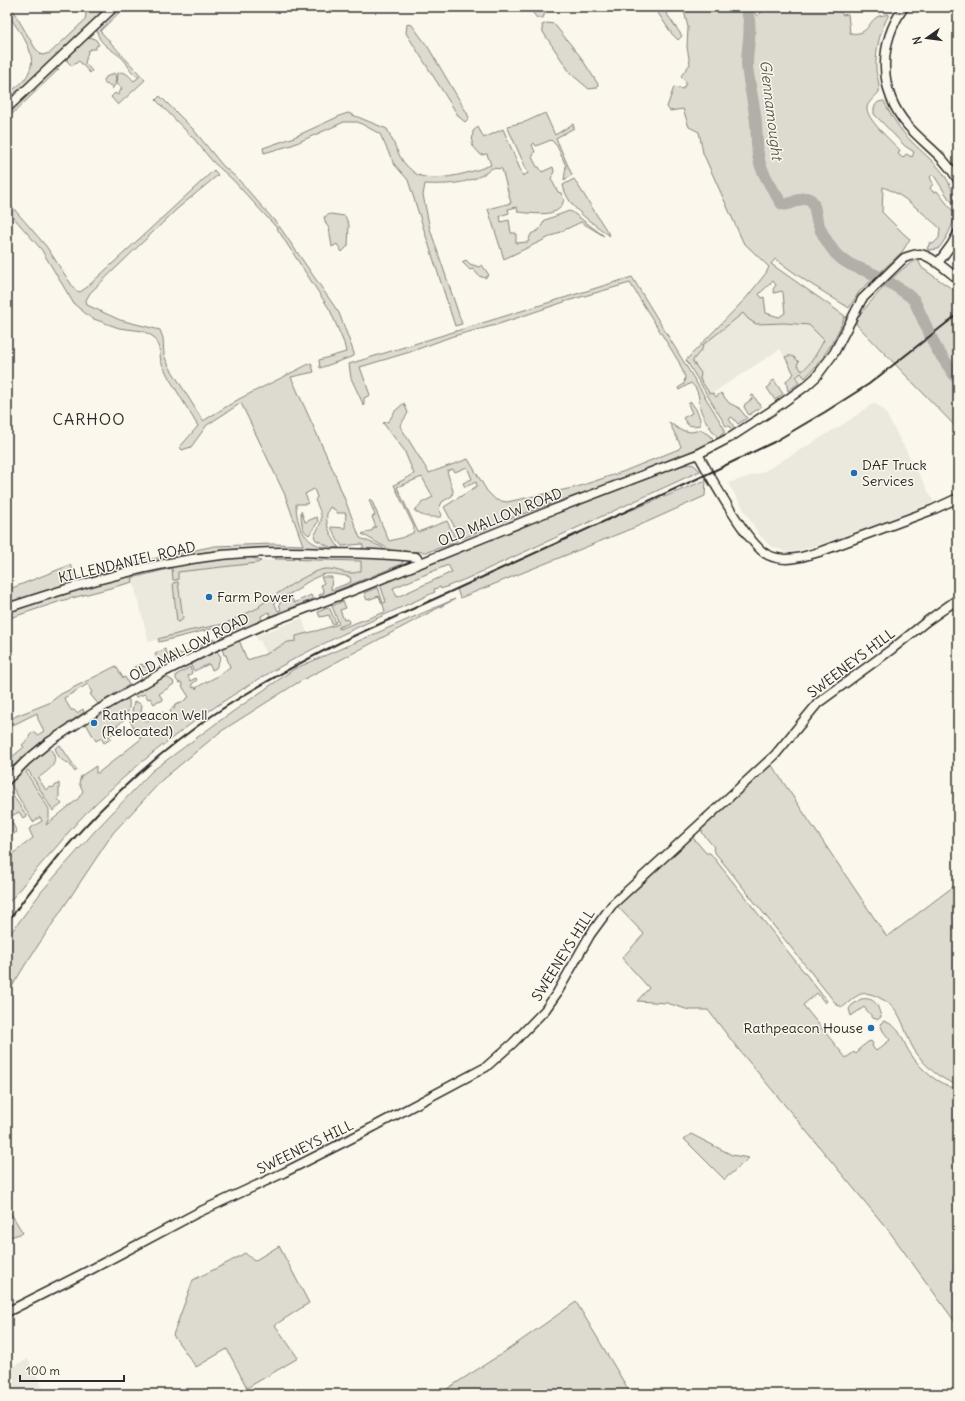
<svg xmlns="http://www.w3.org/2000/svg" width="965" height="1401" font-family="Delius,sans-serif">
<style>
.built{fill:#ebe8de}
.green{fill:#dddad0;stroke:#84827e;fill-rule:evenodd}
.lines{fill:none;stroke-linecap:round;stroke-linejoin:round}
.river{stroke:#b1afa7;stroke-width:12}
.minor-casing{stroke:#2b2b2b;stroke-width:11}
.minor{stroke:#fbf7ec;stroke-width:8}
.rail{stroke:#2b2b2b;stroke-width:2}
.poi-dot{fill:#1f6fb2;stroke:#fbf7ec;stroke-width:1.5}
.labels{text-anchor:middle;stroke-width:3;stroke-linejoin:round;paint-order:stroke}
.poi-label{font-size:14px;fill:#2b2b2b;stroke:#fbf7ec;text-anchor:start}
.street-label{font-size:14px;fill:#2b2b2b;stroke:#fbf7ec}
.water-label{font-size:15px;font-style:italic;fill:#5a5956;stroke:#fbf7ec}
.quarter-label{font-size:16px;letter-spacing:1px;fill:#2b2b2b;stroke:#fbf7ec}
</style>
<rect width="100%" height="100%" fill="#fbf7ec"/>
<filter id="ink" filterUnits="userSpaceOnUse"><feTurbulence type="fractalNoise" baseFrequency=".025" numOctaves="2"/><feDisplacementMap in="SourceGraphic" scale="8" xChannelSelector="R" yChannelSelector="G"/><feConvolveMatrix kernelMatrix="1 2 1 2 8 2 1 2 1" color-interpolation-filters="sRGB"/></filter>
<g filter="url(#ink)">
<path class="built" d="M759,294L762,298L764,297L767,323L809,325L830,347L809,374L799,383L780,349L708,396L686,360Z
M874,403L884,410L934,502L853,534L802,550L789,553L770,546L758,533L728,483L763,472L845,423Z
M255,559L264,561L275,559L364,561L365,570L350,577L335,573L320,574L225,626L159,642L158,639L149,642L132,578L174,568Z
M302,618L307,633L297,636L296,641L288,642L266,654L260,640L258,641L256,636Z
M7,1355L13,1366L28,1359L46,1394H7Z"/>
<path class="green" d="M7,7H11L35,48L42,55L50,53L85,20L86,14L83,7H99L102,12L100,15L7,103V94C15,88 25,82 29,72C39,52 17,29 7,13Z
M120,7H125L100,31L145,80L118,105L111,97L115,93L118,95L122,88L117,84L118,73C125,70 129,76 134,81L139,77C131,74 129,66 124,60C115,50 97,45 97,29Z
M528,7H541L545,13L543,18H537Z
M654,7H662L682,36L678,40L672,34Z
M683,7H750L757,16L768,7H837V9L843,15L848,14L850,33C870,36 867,21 879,16C882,15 886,15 889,14C880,31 875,50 876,70C877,77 880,84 879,92C876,96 869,101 867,107C865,118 892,142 900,150L898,154L903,158L906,154L912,157L914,152L905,146L874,114C873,107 876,101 884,101C891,116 900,130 912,142C932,162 951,173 955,204L949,199L933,174L930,177L933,184L930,188L933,192L937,191L955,214C952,228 947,238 938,249L929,250L927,249L930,242L933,244L939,238L940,228C923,214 905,195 883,187L882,212L904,234L910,239L902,252L859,292L849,308L806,281L775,259L771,264L845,316C836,339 823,360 805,378L801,373L796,377L799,383L788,391L786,381L794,374L785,357C792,354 794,357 799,362L797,364L802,371C812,363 818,351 824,340L809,325L784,323L756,324L748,319L743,313L703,345L702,349L693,360V362L701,373L700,379L710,394L713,393L716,397L721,393L729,403L739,408L747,418L738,424L732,417L729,419L734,427L731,429L729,426H726L686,360L747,297L766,273L769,267L743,242L703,153L699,132L689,127L683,109L670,111L667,107L674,87L683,89L686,82L681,76L690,64L687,47L688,27ZM773,281L776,285L773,289L774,293L782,291L783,293L785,313L779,317L766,313L764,297L762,298L759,294Z
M547,23L554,24L580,56L598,84L597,88L589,89L571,74L543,32L542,25Z
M407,24L412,25L428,47L467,113L469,118L465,122L459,117L406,33Z
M91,37L96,40L99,45L96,46V49H91L88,51L85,63L92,71L90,73L79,61L72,66L67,61V57L87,39Z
M59,69L7,119V113L54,70Z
M114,73C117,77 116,85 112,89V86L105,84L104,80L106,77Z
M160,96L193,129L223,166L237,178L279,226L339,313L354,353V356L320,368L319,360L346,352L344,343L330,310L276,227L233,180L213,162L195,140L156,100Z
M348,113L387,129C392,138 399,158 406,165C409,168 414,173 418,175C437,183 473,172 491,165L487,154L481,155L472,145L473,131L478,127L484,138L503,129L523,176L528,173L507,126L525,122L545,113L555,135L573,124L574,128L556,138L572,175L564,180L566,166L557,146L551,140L536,146L534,143L532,145L535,152L533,153L534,155L532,157L537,167H539L542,172L553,167L554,171L551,179L558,192L561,193L564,200C563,202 562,206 560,208C552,217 529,213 518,212L517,207L508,209L509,213L500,216L501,222L509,220L511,233H516V243L528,242L531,234L539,230L545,220L569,211L572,212L604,236L581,222L504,259L488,209L511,203L502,169L492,168C475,184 447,185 425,184L423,195L430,229L462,324L455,326L408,180L394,164L380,134L358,122H344L292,145L264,153L263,148L292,138L342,115Z
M214,170L218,175L177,209L90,293L86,300L87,305L120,320L160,330L163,338L164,355L169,366L203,421L239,399L311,363L314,372L291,377L334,472L360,538L382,547L385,550H363L361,548H364L362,544L342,546L338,541L331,527L345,528L346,513H337V511L330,507C321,520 332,537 339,548H332L316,540L314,536C324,519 323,517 315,500L317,497L314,489L305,494L308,501L307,504H296C296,523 304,545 326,547L327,549C290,547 252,547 215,551C144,559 75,583 7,604V590L70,565L79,578L152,559L215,546L273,544L303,545L285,495L241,403L207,425L191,447L182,450L180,447L198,426L169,378L161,362L159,348L154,337L143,331L119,328L91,318L74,304L41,249L7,210V201L46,246L75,290L80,292L86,288Z
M574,179L610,236C592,222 568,209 563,185Z
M330,214L345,216L349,225L348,246L342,252L337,244L332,247L329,228L326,224L324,217Z
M466,260L470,264L479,267L482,265L489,275L485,278L479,276L473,269L470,270L462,262Z
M918,260L922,268L958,293V429L856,324V319C868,305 901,264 918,260Z
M632,277L724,428V433L718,437C712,432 701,415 700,407C698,396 700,392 691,383L679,390L678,388L684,384L685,377L679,362L630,283L567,301L496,325L453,336L410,352L360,367L370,395L364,398V406L351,378L349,364Z
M774,380L783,394L775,400L767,388L771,385L770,383Z
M753,395L761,407L749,415L744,407L745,404L752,399L751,396Z
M691,402C696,409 701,416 700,425L694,426L688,425L683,418L692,413L688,404Z
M404,403L408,413L400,426L429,473L468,459L487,491L496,500L507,502L577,487L622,472L679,449L681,446L669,422L680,430L691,432L701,430L712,437L713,441L686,454L617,481L511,518L461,539L444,507L477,486L476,482L465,487L463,483L472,479L467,467L455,472L453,469L447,471L453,491L452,496L442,502L439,509L442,515L441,517C431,517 422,518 414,510L420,506L421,503L433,497L422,477L397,487L418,532L447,521L457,541L455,543L427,552L392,551L362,534L373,530V528L376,527L372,517L375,515L369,500L371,499L389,541L401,538L413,533L414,527L394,485L414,474L404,450L383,423L389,421L395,411Z
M688,464L694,465L700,471L468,578L441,589L440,587L434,589L435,592C385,615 333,637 285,664C213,704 144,755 86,813C76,823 67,834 58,845C41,864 23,884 7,905V855L15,852L33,838L29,829L42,821L40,817L33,822L10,783L33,760L49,747C62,763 50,769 38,778L46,790L51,787L52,788L59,783V798L58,799L62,804L53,811L28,770L26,772L49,809V818L46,825L78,799L83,791L79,783L81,776L96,766V773H98L141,739L130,721L134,702L135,701L142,705L141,712L146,722L163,712L170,721L174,718L170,711L173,707L174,709L175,708L174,705L180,702L181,703L189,697L182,686H183L181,682L179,683L176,679V675L190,667L192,673L188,676L190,681L196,678L197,680L192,684L193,688L195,687L196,689L197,687L216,677L230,667L226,655H224L222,649L229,644L239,640L247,660L266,654L288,642L296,641V636L315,631H316L339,624L332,606L343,601L346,608L340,610L344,620L348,619L349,623L339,627V629L385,612L383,604H382L379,596L367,600L364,593L378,587L383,603L386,602L380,584C455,553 529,522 605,494C632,485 659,470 688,464ZM448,565L452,572L397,597L393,588Z
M706,480L705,496L638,526L460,598L457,589L614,517Z
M301,511L305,522L317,517L318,522L309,535C301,531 301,519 301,511Z
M279,555L402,559L403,561L402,564L320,597L319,595L324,593L321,585L324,583L321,577H332L331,590L351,582L350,577C324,571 323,573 301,586V588L274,602L278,611L281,610L279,604L291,596L294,603L311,595L313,599L271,616L269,612L261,616L262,620L221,638L215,628L159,642L158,639L188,631L224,624L260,607L259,606C274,596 309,571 325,569C339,568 346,577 361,571V561L275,559Z
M250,557L261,561L257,563L178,572V580H173L172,568L132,578L133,582L61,601L7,619V610C75,590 143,568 214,559C226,557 238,557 250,557Z
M178,582L183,618L181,621L177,622L173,583Z
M455,599L297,683L220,732L163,779L113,833L25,965L7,995V938L42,891L94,832L152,771L218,722L294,669Z
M329,607L336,623L332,624L329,615L320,617L318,612Z
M214,639L216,640L160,669L161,667L155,654L165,649L168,655L176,652L182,654Z
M217,651L221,657L216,668L212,670L209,664L194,671L190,664L192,663Z
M151,662L155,670L140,677L134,667L142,664L144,667Z
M116,666L123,678L125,677L129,685L98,704L90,694L92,693L88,684L64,698L71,710H74L77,713L83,709L84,712L35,747L13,766L9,764L12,757L24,747L22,745L30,738L29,736L33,732L38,735L44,731L38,719L37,713L7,728V722L16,716L49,703L61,694Z
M165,676L173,681L174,684L159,694L163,700L159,702L158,701L154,704L150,698L148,699L145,694L136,697L134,696V693Z
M125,698L129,700C131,711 124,722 115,727L117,731L109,736L111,739L104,743L101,738L96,741L85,722Z
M60,745L77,770L75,772L69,763C60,761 58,756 55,748Z
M771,764L887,937L958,883V1085C939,1079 926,1067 915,1051C906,1038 904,1019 893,1007C890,1003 885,1001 880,998C861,988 857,996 843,1007L837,1005L713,850L714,847L703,834L701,828Z
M7,787L27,816L23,818L19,812L9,817L17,832L7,838Z
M691,837L695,840L706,853H710L827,1001L825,1003L817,993L803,1005L846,1058L854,1052L856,1054L859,1051V1049L868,1042L871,1041L873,1044L872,1046L876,1051L890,1040L883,1031L880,1024L884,1021C902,1028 901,1039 910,1053C922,1071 937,1084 958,1089V1326L889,1231L735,1045L708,1010H689L667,1003L637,1001L649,988L622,958L644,934L617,906L644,883Z
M861,999C875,997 878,1005 881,1017L877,1020L875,1018L874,1019L864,1007L851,1016L849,1009L852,1005Z
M691,1134L732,1155L749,1158L726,1178L725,1180L684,1139Z
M7,1207L23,1233L7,1238Z
M279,1246L309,1303L275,1325L298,1358L247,1388L227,1349L196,1367L173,1335L193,1280L231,1261L245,1253L254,1261Z
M576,1302L631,1394H439L506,1351Z"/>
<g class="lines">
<path class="river" d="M745,7C754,26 747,44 747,64C748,81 753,98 755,115C758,131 755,148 760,164C765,178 774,192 782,204C791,207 803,193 811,200C816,205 815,217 818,223C821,233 829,245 835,253C845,264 856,267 869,272C883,278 903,290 914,300L936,348L958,380"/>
<g class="minor-casing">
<path id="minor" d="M904,7C878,44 878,91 908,126C925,145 945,157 958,180
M7,108L114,7
M938,263L952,244L958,233
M698,454C710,476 748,546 768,555C785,563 802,557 819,552L932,510L958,498
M7,608C67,588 129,569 192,559C237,551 282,551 328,553C357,553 386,554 416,557L421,563
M7,780L26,761L49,742L98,710L160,674L218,645L270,622L354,590L542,514L698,454L731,437L771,411L806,386L816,377L834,353L862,299L904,258C910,256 914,254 920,254C932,256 949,272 958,279
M7,1312L92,1269L197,1213L283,1173L364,1132L486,1067L513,1043L545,1010L557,993L590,935L612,905L775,755L818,703L892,649L927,621L958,599"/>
</g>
<use href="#minor" class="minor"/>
<path class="rail" d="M7,923C63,843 132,771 213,715C256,686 301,662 347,639L701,477L774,442L825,412L869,384L958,314"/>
</g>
</g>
<g class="poi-dot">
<circle cx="854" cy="473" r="4"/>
<circle cx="209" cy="597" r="4"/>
<circle cx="94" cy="723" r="4"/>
<circle cx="871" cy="1028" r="4"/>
</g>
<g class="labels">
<g class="poi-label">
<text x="862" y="470">DAF Truck<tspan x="862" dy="16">Services</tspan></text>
<text x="217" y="602">Farm Power</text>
<text x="102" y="720">Rathpeacon Well<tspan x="102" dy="16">(Relocated)</tspan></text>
<text x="863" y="1033" text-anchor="end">Rathpeacon House</text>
</g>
<g class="street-label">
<text transform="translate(500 517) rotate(-22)" y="5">OLD MALLOW ROAD</text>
<text transform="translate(127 562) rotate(-13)" y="5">KILLENDANIEL ROAD</text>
<text transform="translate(189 647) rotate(-27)" y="5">OLD MALLOW ROAD</text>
<text transform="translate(851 663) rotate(-37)" y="5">SWEENEYS HILL</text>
<text transform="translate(563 955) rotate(-58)" y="5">SWEENEYS HILL</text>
<text transform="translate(305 1147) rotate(-26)" y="5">SWEENEYS HILL</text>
</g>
<g class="water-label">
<text transform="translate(771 110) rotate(83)" y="5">Glennamought</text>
</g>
<g class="quarter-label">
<text x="89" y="425">CARHOO</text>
</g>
</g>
<rect width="965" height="1401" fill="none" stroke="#fbf7ec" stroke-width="24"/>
<rect x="12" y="12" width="941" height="1377" fill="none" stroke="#2b2b2b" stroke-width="1.5" filter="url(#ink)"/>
<g transform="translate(927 38) rotate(256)" stroke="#fbf7ec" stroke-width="3" paint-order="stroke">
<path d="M0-3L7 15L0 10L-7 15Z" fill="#2b2b2b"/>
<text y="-6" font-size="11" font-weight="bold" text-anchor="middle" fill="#2b2b2b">N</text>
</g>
<path d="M20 1375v6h104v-6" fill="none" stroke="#2b2b2b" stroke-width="2"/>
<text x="26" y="1375" font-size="12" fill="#2b2b2b" stroke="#fbf7ec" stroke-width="3" paint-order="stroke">100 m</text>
</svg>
